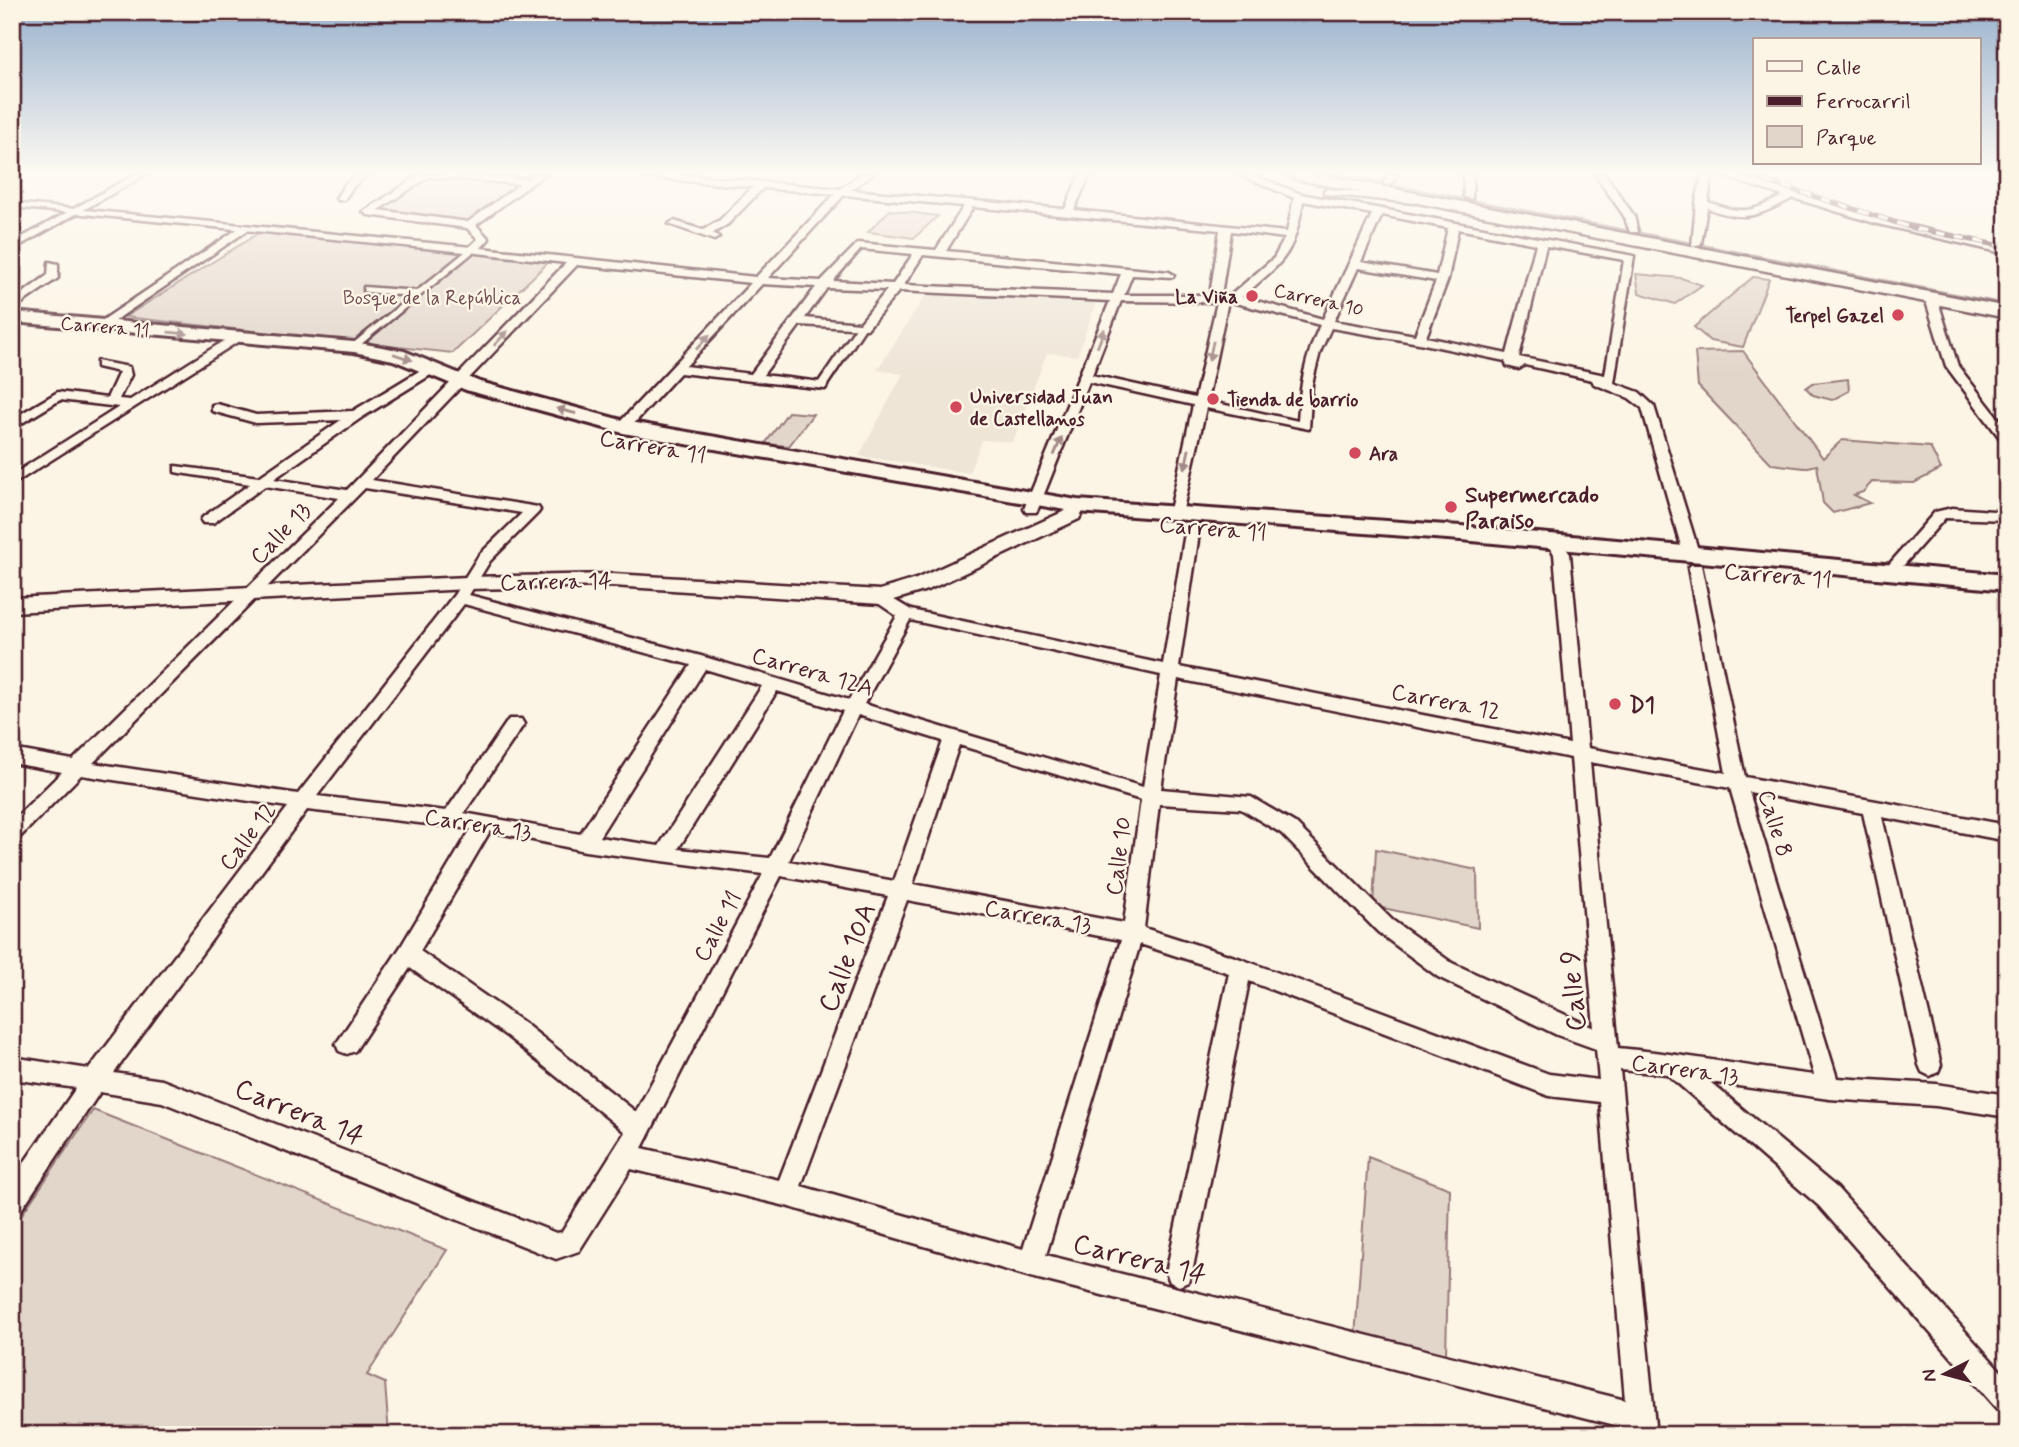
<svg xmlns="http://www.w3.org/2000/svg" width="2019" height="1447" font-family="Mynerve,sans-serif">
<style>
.built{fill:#eee5d7}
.green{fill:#e2d5ca;stroke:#967a7a;stroke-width:2}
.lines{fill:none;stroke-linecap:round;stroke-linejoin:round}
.pedestrian-casing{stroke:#4a1f2b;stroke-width:5}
.minor-casing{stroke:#4a1f2b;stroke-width:5}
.tertiary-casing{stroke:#4a1f2b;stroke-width:5}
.secondary-casing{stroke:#4a1f2b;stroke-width:6}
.primary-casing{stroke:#4a1f2b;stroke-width:5}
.pedestrian{fill:#fcf5e5;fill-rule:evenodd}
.minor{fill:#fcf5e5;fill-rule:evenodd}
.tertiary{fill:#fcf5e5;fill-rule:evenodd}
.secondary{fill:#fcf5e5;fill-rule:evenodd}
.primary{fill:#fcf5e5;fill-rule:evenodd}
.rail-casing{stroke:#4a1f2b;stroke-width:5}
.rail{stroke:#fcf5e5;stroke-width:3.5;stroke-dasharray:10;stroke-linecap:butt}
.oneway{fill:#a38a88}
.poi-dot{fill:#d1495b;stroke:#fcf5e5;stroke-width:2.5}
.labels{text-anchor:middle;stroke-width:5;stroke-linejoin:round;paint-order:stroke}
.far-poi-label{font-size:19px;font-weight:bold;fill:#4a1f2b;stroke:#fcf5e5;text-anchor:start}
.far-park-label{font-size:19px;fill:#704c53;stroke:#fcf5e5}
.far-street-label{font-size:19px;fill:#4a1f2b;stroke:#fcf5e5}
.street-label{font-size:23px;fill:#4a1f2b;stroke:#fcf5e5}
.poi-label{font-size:23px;font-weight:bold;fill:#4a1f2b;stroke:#fcf5e5;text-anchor:start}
.near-street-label{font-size:28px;fill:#4a1f2b;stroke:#fcf5e5}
</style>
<rect width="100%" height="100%" fill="#fcf5e5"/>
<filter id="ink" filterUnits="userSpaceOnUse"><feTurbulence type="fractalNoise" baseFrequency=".0143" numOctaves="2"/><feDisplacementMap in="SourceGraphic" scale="14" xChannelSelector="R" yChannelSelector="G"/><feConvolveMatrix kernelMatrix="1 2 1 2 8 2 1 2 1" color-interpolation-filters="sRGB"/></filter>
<g filter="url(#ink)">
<path class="built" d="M927,293L1098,298L1077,356L1047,353L1013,442L982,440L969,473L859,456L903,374L877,370Z"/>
<path class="green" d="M427,174H431L519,185L469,222L379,211Z
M1318,174H1338L1919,287L2007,304V308Z
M890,210L938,216L914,238L868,232Z
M265,229L515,250L556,255L453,353L125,317Z
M1636,274L1681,278L1702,285L1675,304L1639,293Z
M1753,277L1769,279L1743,347L1710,341L1694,327Z
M1743,351L1823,458L1842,440L1930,447L1941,469L1914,483L1872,482L1863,492L1854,495L1870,503L1833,513L1823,503L1817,465L1804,468L1772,464L1698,386L1695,352Z
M1848,379L1849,391L1832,400L1813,395L1806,388L1813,383Z
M788,412L813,414L789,446L765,444Z
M1376,849L1477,870L1478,928L1373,906Z
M93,1110L447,1250L367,1375L385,1383L389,1435H12V1229Z
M1368,1157L1450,1189L1446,1355L1355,1337Z"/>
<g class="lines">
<g class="pedestrian-casing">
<path id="pedestrian" d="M12,203L472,247L476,250L354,350L349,347L351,345L411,296L367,292L364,291V287L417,291L465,252L12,207Z
M857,326L865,328L825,388H817L816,386Z"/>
</g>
<g class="minor-casing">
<path id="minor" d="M136,174H147L12,250V243Z
M357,174H368L353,187L344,200H338L336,198L346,183Z
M421,174L527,179L534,174H545L476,225L489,239L481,248L756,277L835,194L763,188L728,224L713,233L719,237L714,240L669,224L674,221L703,230L720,220L753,187L644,177L639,174H672L840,189L861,174H872L851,190L1065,209L1080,174H1090L1074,210L1287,232L1294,198L1238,174H1250L1301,194L1634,256L1614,383L1639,392L1654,406L1699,553L1691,558L1683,553L1642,408L1629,398L1594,384L1592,380L1525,365L1519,369L1507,366L1505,361L1419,343L1331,328L1320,352L1312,384L1309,429L1206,408L1181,518H1171L1169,515L1193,405L1089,382L1038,509L1036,512H1026L1024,509L1110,301L899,291L867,329L800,325L763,375L821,382L827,386L825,389L680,373L628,430H618V424L751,283L577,265L372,480L538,507L540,510L538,513L490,561L469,595L701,656L849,700L897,616L875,601L873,597L875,593L881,592L911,610L1163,664L1186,527L1193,523L1200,527L1179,667L1570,744L1554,554L1548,543L1555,538L1560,540L1570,554L1588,748L1726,773L1688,568L1691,565H1701L1745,777L2007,825V841L1882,817L1941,1065L1938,1072L1930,1076L1922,1072L1919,1065L1863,813L1749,792L1837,1078L1936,1084L2007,1095V1117L1936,1106L1829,1099L1710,1082L1837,1188L2007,1378V1413L1997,1409L1819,1206L1667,1074L1620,1070L1656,1435H1628L1627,1428L1031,1277L786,1206L631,1169L579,1251L556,1259L162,1102L100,1092L21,1210L12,1213V1180L76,1088L12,1079V1057L89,1069L288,807L81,775L19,838L12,841V821L62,772L12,763V749L73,760L339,498L265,486L213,523H203L201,520L203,517L250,484L180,473L175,472V466L259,477L341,420L256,423L212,411V405L217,404L256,415L353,411L429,365H437V371L361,418L274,479L347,490L566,263L468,252V248L478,239L467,228L368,215L363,212ZM430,176L432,177L520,184L468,222L378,210ZM844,195L964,206L936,250L858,243L821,281L768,278ZM1303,201L1372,214L1323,319L1242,297C1283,261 1294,257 1303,201ZM973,207L1220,230L1210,295H1124L1132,275L1173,277L1174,275L1169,272L946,251ZM1382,215L1448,228L1437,275L1361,262ZM1458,229L1536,244L1507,354L1426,337L1448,279ZM1231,231L1285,238L1274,258L1231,295H1221ZM1546,246L1624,260L1605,375L1519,357ZM861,249L913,254L893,284L833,281ZM923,255L1121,274L1113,294L904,285ZM1358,268L1436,281L1415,335L1334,321ZM762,284L816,287L751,374L686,366ZM827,288L887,290L860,323L805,318ZM1121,301L1217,302L1195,398L1092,375ZM1228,301L1320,325C1305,357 1300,386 1298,421L1207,401ZM365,488L522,513L479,555L454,595L298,794L93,763ZM464,604L691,665L580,834L464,813L524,724L521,719H509L446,811L317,796ZM910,620L1161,675L1143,787L864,704ZM705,669L762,686L659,846L599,837ZM1178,679L1571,758L1594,1028L1452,963L1392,920L1295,823L1251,797L1161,789ZM777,691L843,711L770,858L678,849ZM858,715L943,741L894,881L789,861ZM959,745L1141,800L1124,923L913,884ZM1590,762L1730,788L1814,1075C1748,1067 1684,1054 1618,1048ZM1159,804L1241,809L1281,833L1378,932L1438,977L1557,1035L1596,1049L1599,1080L1549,1074L1241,959L1144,928ZM307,810L471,829L400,948L336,1044L339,1051L347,1054L355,1051L410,968L508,1037L625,1132L562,1232L556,1233L162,1080L114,1073ZM490,831L585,851L763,874L636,1112L524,1023L420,951ZM781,876L888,896L779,1180L642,1148ZM907,900L1121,940L1023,1249L801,1186ZM1140,944L1229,973L1166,1273L1170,1282L1179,1286L1188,1282L1192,1273L1249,981L1549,1096L1600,1102L1625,1400L1046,1255Z
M1388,174H1398L1391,185L1388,186L1383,183Z
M1463,174H1473L1472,199L1464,197Z
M1595,174H1605L1634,216L1638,232H1630L1624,216Z
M1702,174H1712L1708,202C1743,215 1751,212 1783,196L1717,174H1731L1885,220L2007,248V254L1878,224L1793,198C1758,216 1745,223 1707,208L1701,244L1692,246L1696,203Z
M1327,189L1414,197L1419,200L1414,203L1324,194V190Z
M242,226L251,228L104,328L94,326Z
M49,262L58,264V278L12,310V301L48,275Z
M1931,295L1937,298L1958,366L2007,429V442L2002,441L1946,366L1925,298Z
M235,334L241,338L239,341L12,485V475L119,407L60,400L12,429V419L58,392L107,398L119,372L97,367V361L129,367L131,375L119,399L130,400Z
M1952,508L2007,512V520L1945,518L1895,575H1885L1882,572L1885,569L1935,512Z"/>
</g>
<g class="tertiary-casing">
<path id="tertiary" d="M1077,500L1086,506L1079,519L930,589L881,604L613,586L468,589L12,612V598L468,577L613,574L880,590L916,579L1065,511L1070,502Z"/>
</g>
<g class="secondary-casing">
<path id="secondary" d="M12,312L354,342L404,351L480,382L625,421L1077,500L1461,526L2007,575V590L1461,540L1077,512L623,433L466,390L393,360L354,352L12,322Z"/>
</g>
<g class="primary-casing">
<path id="primary" d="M1287,174H1317L2007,307V318L1295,179Z"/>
</g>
<use href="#pedestrian" class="pedestrian"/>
<use href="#minor" class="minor"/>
<use href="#tertiary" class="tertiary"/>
<use href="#secondary" class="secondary"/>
<use href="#primary" class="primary"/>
<g class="rail-casing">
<path id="rail" d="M1745,174L1913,228L2007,247"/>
</g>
<use href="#rail" class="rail"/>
</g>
<defs><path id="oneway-solid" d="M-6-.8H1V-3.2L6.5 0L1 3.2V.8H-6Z" transform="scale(1.75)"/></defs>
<g class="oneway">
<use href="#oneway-solid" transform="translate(178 333) rotate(5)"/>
<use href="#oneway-solid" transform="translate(501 338) rotate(-47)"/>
<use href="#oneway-solid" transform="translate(1101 338) rotate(-69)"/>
<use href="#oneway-solid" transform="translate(703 342) rotate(-48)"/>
<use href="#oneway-solid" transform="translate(1211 351) rotate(103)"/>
<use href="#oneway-solid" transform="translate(403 357) rotate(19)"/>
<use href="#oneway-solid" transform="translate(566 411) rotate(-165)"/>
<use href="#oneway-solid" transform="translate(1058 446) rotate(-67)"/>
<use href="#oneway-solid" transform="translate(1187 459) rotate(102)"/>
</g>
</g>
<linearGradient id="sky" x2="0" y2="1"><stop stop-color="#98b1cd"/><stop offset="0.46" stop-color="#fefaf3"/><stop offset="1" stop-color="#fefaf3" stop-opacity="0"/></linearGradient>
<rect width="2019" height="376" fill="url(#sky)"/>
<g class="poi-dot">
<circle cx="1252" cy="296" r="7"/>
<circle cx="1898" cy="315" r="7"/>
<circle cx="1213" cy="399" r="7"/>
<circle cx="956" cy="407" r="7"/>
<circle cx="1355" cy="453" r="7"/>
<circle cx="1451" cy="507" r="7"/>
<circle cx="1615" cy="704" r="7"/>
</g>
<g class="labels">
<g class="far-poi-label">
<text x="1238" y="303" text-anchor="end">La Viña</text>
<text x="1884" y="322" text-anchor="end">Terpel Gazel</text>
<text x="970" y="403">Universidad Juan<tspan x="970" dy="22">de Castellanos</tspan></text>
<text x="1227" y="406">Tienda de barrio</text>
<text x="1369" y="460">Ara</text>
</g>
<g class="far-park-label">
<text x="432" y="304">Bosque de la República</text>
</g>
<g class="far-street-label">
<text transform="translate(1319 299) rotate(13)" y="7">Carrera 10</text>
<text transform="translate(105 326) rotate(5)" y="7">Carrera 11</text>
</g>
<g class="street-label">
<text transform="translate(653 446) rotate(10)" y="8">Carrera 11</text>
<text transform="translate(1213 528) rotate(5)" y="8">Carrera 11</text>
<text transform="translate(280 533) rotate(-46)" y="8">Calle 13</text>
<text transform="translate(1778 575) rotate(5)" y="8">Carrera 11</text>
<text transform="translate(556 581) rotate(-1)" y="8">Carrera 14</text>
<text transform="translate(813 671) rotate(16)" y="8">Carrera 12A</text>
<text transform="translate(1446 701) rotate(11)" y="8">Carrera 12</text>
<text transform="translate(1776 823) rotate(73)" y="8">Calle 8</text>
<text transform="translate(478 824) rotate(9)" y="8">Carrera 13</text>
<text transform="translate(247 836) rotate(-53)" y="8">Calle 12</text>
<text transform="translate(1118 856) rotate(-83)" y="8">Calle 10</text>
<text transform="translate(1038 916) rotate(10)" y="8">Carrera 13</text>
<text transform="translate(717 926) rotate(-62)" y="8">Calle 11</text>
<text transform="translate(1685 1069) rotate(8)" y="8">Carrera 13</text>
</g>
<g class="poi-label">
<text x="1465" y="502">Supermercado<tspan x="1465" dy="26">Paraiso</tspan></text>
<text x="1629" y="712">D1</text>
</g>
<g class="near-street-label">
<text transform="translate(846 957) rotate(-69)" y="10">Calle 10A</text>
<text transform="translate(1572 991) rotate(-95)" y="10">Calle 9</text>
<text transform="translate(300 1111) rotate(22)" y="10">Carrera 14</text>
<text transform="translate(1140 1258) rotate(14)" y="10">Carrera 14</text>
</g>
</g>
<rect width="2019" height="1447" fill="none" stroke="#fcf5e5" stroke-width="42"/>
<rect x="21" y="21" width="1977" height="1405" fill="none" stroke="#4a1f2b" stroke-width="2.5" filter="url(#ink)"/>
<rect x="1753" y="38" width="228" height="126" fill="#fcf5e5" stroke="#b59f9b" stroke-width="2"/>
<rect x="1767" y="61" width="35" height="10" fill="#fcf5e5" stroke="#b59f9b" stroke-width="2"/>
<text x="1816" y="74" font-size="21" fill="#4a1f2b">Calle</text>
<rect x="1767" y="96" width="35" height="10" fill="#4a1f2b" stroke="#b59f9b" stroke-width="2"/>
<text x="1816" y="108" font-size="21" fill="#4a1f2b">Ferrocarril</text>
<rect x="1767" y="126" width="35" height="21" fill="#e2d5ca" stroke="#b59f9b" stroke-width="2"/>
<text x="1816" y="144" font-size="21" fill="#4a1f2b">Parque</text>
<g transform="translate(1945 1374) rotate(264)" stroke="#fcf5e5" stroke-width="5" paint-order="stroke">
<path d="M0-5L12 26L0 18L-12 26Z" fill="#4a1f2b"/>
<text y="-10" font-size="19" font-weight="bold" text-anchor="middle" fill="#4a1f2b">N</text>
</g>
</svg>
